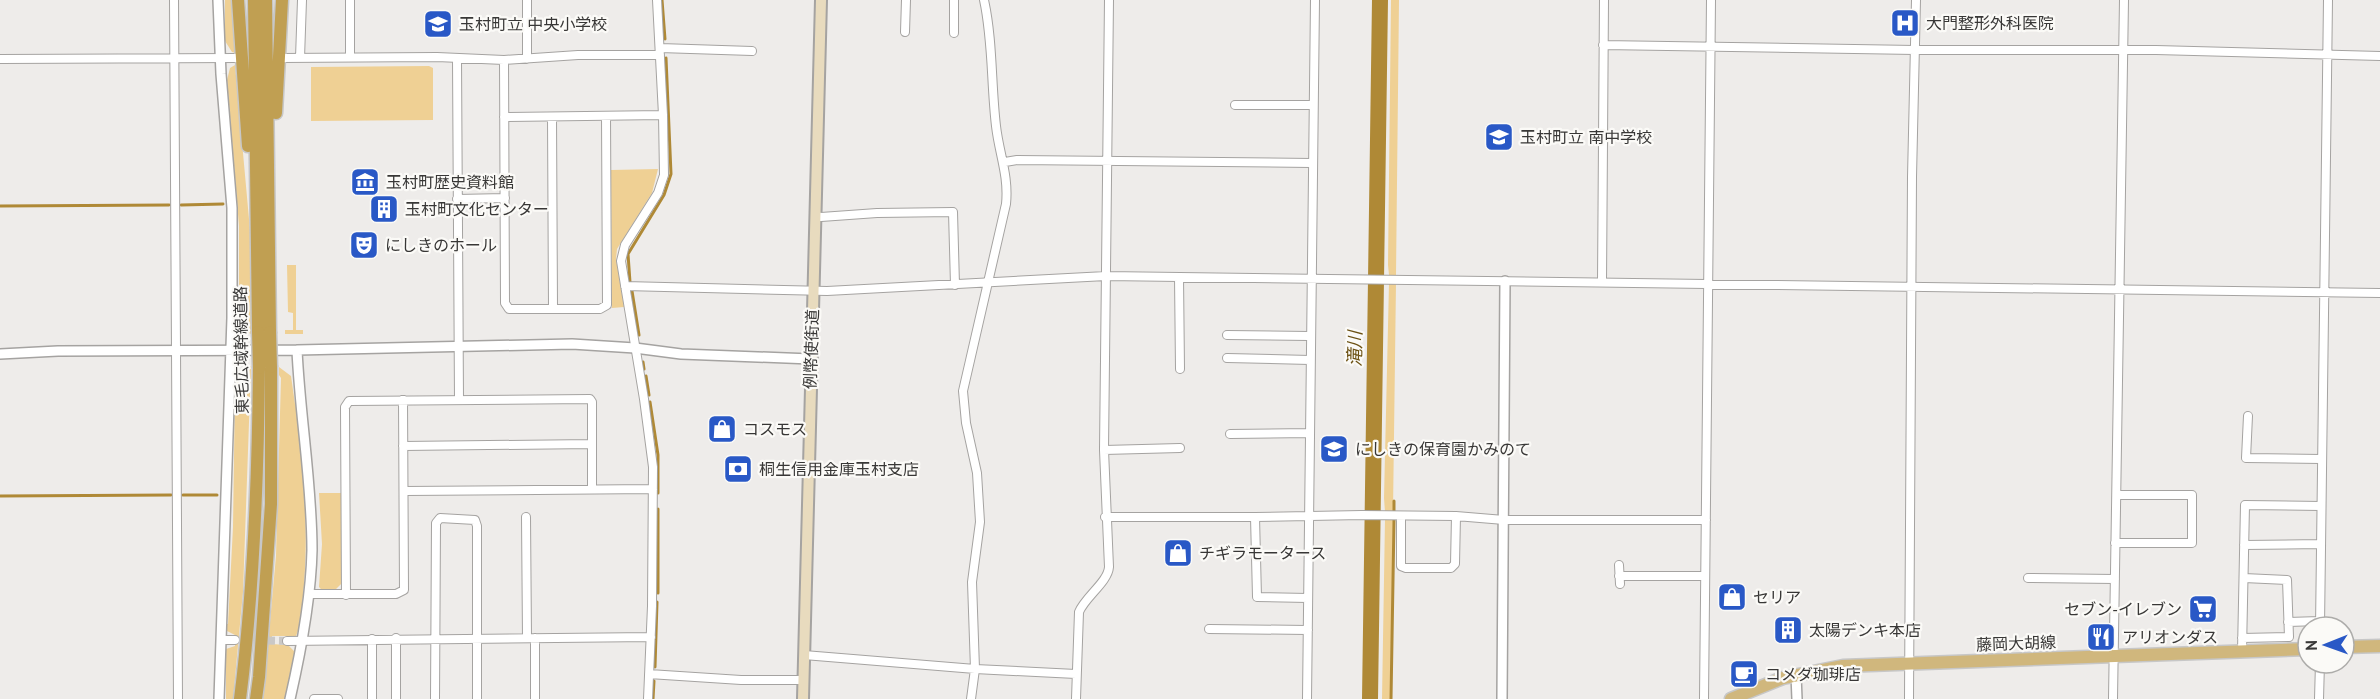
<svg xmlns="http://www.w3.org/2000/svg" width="2380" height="699" font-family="'PT Sans','Noto Sans JP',sans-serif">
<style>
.green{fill:#efd094}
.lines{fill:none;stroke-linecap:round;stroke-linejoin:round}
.stream{stroke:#af8936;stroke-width:3}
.river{stroke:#af8936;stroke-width:16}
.minor-tunnel{stroke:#cac8c6;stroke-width:8;stroke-dasharray:8 4;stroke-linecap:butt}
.minor-casing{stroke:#a5a3a1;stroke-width:10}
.tertiary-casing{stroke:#a5a3a1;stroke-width:12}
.secondary-casing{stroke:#a5a3a1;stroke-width:14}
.primary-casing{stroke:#c7c7c7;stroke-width:15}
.trunk-casing{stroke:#c7c7c7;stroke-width:15}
.minor{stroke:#fff;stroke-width:8}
.tertiary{stroke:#fff;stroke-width:9}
.secondary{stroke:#e8dbbe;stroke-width:10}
.primary{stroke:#d0b77d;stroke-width:12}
.trunk{stroke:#c09f52;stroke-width:12}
.trunk-bridge-casing{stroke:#c7c7c7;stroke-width:15;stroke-linecap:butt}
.trunk-bridge{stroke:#c09f52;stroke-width:12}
.labels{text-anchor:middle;stroke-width:4.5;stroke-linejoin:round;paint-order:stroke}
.poi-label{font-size:16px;fill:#383736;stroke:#fbfaf7;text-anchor:start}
.street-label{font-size:16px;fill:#383736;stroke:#fbfaf7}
.water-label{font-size:18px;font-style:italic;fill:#6c5113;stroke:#fbfaf7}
</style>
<rect width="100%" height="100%" fill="#eeecea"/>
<path class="green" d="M225,0H232L236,53L232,52L225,41Z
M1391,0H1399L1396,275H1389L1388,265Z
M235,65L250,230L251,334L242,329L237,317L239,310V226L227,80L230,68Z
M429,66L433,68V120L311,121V67Z
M658,169L652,193L617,249L616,259L624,307L612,308L611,170Z
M287,265H296V330H303V334H285V330H293V313L288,312Z
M1389,283H1396L1393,512H1385L1384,498Z
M251,366L243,592L233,699H226V649L235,646V635L227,631L226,624H228L233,527L235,388L243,369Z
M279,367L291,376L295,404L297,407C305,485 311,550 299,628L296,636H272V644L286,645V643L295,652L286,699H263L276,556L281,378L279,375Z
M319,493H341L342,583L335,590H322L319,587L322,544Z
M1385,519H1393L1390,699H1382Z"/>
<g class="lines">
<path class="stream" d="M662,0L665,39
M181,205L223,204
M0,206L169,205
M630,282L628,254L664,195L671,174L666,58
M632,291L639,335
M643,362L644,369
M646,376L649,395
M650,402L658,455V493
M183,495H217
M0,496L171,495
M1394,501V511
M658,593V509
M655,667L657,602
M653,699L654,681
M1391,699L1394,520"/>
<path class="river" d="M1370,699L1380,0"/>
<path class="minor-tunnel" d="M243,640L287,641"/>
<g class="minor-casing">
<path id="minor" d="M174,0L178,699
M350,0V57
M527,0V59
M954,0V33
M905,32L906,0
M1603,45L1915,50H2156L2380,56
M660,48L752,51
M282,58L437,57L504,60L578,55H660
M300,58L302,0
M0,59L237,58
M457,59L459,399
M504,60L505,303L509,309H600L607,305L606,116
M1235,105H1313
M504,117L663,115
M552,117L553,308
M1005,162L1017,160L1312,163
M457,199L505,198
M815,216L821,217L877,213L953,212L955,285
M1179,277L1180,369
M1602,282L1604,0
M625,286L827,291L1106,276L2380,293
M1227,335L1309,336
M1227,358L1310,360
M2248,416L2246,458L2321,459
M1230,434L1310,433
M403,446L592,444
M1104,450L1180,448
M404,491L653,489
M1401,516V566L1406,568H1451L1455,564L1456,516
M526,517L527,638
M1105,517H1255L1362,515L1456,516L1504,520H1706
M1255,517L1257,597L1308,598
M2115,543H2192V495H2117
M2244,545L2320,544
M1619,565L1620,584
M1619,576H1705
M2028,578L2115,579
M309,594H396L404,590L403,400
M346,595L345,407L349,401L590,399L592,402V489
M2288,622L2320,621
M2320,627L2328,0
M1209,629L1308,630
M396,638V699
M535,638V699
M2242,638L2289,637L2287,580L2244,578
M372,639V699
M221,640H235
M287,641L651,637
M2242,651L2245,505L2321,506
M804,655L975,669L1076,674
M649,674L741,680H803
M314,699H338
M435,699L436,523L440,518L475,520L477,526V699
M648,699L652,606L653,467L644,399L621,261L625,245L658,193L664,175L663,115L657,0
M971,699L975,669L972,582L980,522L977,473L966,423L963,391L1006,204C1009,176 999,153 996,126C991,84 993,41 984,0
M1076,699L1079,612C1085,597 1108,582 1109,567L1104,450L1109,0
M1307,699L1315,0
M1704,699L1711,0
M1909,699L1912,177L1916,0
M2113,699L2124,0
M2319,699L2320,663"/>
</g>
<g class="tertiary-casing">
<path id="tertiary" d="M218,0L221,74L232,208V318L219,699
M0,354L58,351L297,350L572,344L635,348L681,354L811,359
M1796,675L1797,699
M290,699C301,651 311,599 312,550C312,483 300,417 297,350
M1502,699L1505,281"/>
</g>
<g class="secondary-casing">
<path id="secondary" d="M803,699L821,0"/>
</g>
<g class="primary-casing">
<path id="primary" d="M2344,647L2380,646
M1731,699L1783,678L1843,666L2308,649"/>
</g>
<g class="trunk-casing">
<path id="trunk" d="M238,0L248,146
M254,0L258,332
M266,0L270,332
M276,113L282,0
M240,699C254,589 258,478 259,368
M256,699L259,677L271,504V367"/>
</g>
<use href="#minor" class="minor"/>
<use href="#tertiary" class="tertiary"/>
<use href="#secondary" class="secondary"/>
<use href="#primary" class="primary"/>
<use href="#trunk" class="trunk"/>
<g class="trunk-bridge-casing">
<path id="trunk-bridge" d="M258,332L259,368
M270,332L271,367"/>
</g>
<use href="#trunk-bridge" class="trunk-bridge"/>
</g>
<defs>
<g id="hospital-square" transform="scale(1.5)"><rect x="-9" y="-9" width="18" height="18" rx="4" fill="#2958c6" stroke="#fbfaf7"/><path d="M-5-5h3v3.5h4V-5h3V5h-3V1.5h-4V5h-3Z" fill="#fff"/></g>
<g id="school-square" transform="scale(1.5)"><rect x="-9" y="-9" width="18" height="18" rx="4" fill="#2958c6" stroke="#fbfaf7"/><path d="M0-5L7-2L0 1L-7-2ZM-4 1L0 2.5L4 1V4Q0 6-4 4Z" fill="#fff"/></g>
<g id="museum-square" transform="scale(1.5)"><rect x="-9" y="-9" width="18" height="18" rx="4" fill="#2958c6" stroke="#fbfaf7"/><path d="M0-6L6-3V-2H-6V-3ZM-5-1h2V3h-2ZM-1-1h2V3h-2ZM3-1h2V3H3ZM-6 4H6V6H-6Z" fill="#fff"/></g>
<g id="building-square" transform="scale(1.5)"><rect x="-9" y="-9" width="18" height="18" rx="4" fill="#2958c6" stroke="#fbfaf7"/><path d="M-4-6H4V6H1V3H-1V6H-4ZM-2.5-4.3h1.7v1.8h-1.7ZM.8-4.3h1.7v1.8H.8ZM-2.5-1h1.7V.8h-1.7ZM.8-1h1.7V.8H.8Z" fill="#fff"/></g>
<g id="theatre-square" transform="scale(1.5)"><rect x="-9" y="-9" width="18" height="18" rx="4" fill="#2958c6" stroke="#fbfaf7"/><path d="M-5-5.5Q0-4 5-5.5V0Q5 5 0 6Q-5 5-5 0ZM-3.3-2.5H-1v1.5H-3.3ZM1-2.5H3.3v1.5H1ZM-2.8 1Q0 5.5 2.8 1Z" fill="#fff"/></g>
<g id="shop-square" transform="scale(1.5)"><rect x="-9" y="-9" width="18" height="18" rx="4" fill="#2958c6" stroke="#fbfaf7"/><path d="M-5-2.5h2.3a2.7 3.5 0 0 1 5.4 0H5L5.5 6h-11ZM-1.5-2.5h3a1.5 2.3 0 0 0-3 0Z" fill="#fff"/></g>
<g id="bank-square" transform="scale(1.5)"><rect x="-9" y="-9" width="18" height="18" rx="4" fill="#2958c6" stroke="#fbfaf7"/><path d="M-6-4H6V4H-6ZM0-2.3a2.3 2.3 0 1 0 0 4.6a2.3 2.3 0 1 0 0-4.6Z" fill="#fff"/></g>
<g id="supermarket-square" transform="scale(1.5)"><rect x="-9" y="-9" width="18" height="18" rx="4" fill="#2958c6" stroke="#fbfaf7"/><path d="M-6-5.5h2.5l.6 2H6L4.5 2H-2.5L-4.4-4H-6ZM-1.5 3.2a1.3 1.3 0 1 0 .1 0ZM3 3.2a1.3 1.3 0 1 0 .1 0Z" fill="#fff"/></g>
<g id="restaurant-square" transform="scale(1.5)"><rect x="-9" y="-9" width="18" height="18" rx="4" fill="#2958c6" stroke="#fbfaf7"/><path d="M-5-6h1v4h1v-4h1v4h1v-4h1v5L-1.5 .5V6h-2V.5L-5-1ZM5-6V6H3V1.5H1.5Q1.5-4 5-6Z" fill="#fff"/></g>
<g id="cafe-square" transform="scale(1.5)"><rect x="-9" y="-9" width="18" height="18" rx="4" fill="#2958c6" stroke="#fbfaf7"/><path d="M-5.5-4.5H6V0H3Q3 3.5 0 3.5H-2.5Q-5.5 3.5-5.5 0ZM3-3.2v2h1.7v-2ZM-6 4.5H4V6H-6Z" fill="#fff"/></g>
</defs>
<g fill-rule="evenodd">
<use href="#hospital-square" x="1905" y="23"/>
<use href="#school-square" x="438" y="24"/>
<use href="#school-square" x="1499" y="137"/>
<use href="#museum-square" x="365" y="182"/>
<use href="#building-square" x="384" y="209"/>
<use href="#theatre-square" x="364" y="245"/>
<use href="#shop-square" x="722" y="429"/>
<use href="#school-square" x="1334" y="449"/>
<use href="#bank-square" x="738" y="469"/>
<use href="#shop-square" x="1178" y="553"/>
<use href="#shop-square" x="1732" y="597"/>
<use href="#supermarket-square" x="2203" y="609"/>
<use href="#building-square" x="1788" y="630"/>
<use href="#restaurant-square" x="2101" y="637"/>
<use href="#cafe-square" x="1744" y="674"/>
</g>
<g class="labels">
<g class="poi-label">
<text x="1926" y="29">大門整形外科医院</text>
<text x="459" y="30">玉村町立 中央小学校</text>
<text x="1520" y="143">玉村町立 南中学校</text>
<text x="386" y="188">玉村町歴史資料館</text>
<text x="405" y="215">玉村町文化センター</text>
<text x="385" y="251">にしきのホール</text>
<text x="743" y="435">コスモス</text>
<text x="1355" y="455">にしきの保育園かみのて</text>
<text x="759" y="475">桐生信用金庫玉村支店</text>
<text x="1199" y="559">チギラモータース</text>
<text x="1753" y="603">セリア</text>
<text x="2182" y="615" text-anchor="end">セブン-イレブン</text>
<text x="1809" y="636">太陽デンキ本店</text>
<text x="2122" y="643">アリオンダス</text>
<text x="1765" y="680">コメダ珈琲店</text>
</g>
<g class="street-label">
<text transform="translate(811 349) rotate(-88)" y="6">例幣使街道</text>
<text transform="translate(241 350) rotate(-91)" y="6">東毛広域幹線道路</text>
<text transform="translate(2016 643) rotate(-2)" y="6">藤岡大胡線</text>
</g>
<g class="water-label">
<text transform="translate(1355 349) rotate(-89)" y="6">滝川</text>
</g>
</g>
<g transform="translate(2326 645) rotate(269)"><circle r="28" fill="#fbfaf7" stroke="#adacaa" stroke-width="1.5"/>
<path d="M0-4.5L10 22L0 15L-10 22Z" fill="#2958c6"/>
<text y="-9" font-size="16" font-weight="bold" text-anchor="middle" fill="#383736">N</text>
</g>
</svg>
